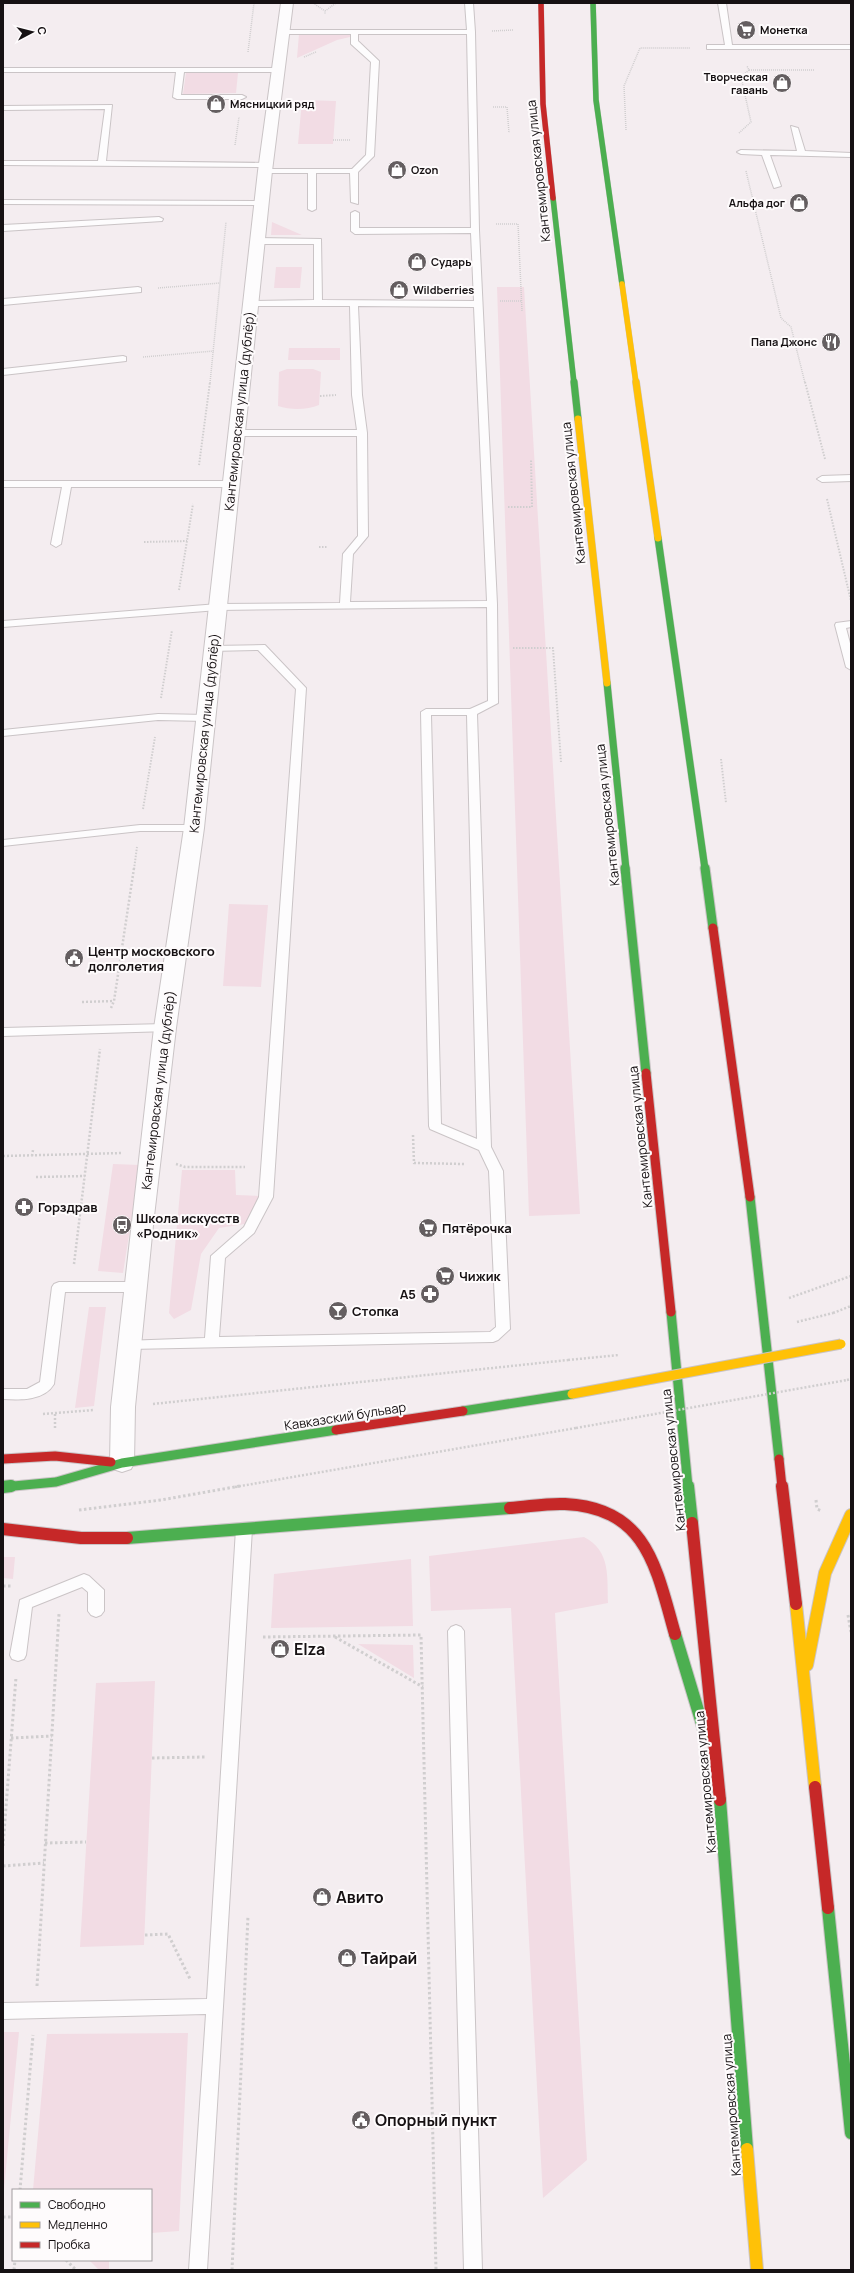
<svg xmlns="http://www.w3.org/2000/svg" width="854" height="2273" font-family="Manrope,sans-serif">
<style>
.green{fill:#f2dce4}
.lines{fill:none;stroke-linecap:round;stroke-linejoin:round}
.lane-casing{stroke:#cac4c6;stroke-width:2}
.street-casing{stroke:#cac4c6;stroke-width:2}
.fast-far3-casing{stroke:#cac4c6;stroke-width:6}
.fast-far2-casing{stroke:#cac4c6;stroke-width:8}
.fast-far1-casing{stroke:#cac4c6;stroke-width:11}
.fast-casing{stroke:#cac4c6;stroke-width:14}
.slow-far2-casing{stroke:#cac4c6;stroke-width:6}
.slow-far1-casing{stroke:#cac4c6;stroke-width:8}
.slow-casing{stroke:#cac4c6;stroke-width:14}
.jam-far2-casing{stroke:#cac4c6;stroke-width:6}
.jam-far1-casing{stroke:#cac4c6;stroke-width:11}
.jam-casing{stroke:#cac4c6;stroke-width:14}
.path-far3{stroke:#d0cecf;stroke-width:1.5;stroke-dasharray:1 1;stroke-linecap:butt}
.path-far2{stroke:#d0cecf;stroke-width:2;stroke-dasharray:1.5 1.5;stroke-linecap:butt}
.path-far1{stroke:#d0cecf;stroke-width:2.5;stroke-dasharray:2 2;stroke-linecap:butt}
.path{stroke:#d0cecf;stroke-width:3;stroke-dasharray:2.5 2.5;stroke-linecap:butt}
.lane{fill:#fdfcfd;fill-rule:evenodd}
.street{fill:#fdfcfd;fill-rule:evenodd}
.fast-far3{stroke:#4caf50;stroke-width:5.5}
.fast-far2{stroke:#4caf50;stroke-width:7}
.fast-far1{stroke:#4caf50;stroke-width:9}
.fast{stroke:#4caf50;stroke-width:12}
.slow-far2{stroke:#ffc107;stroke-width:5.5}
.slow-far1{stroke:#ffc107;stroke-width:7}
.slow{stroke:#ffc107;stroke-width:12}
.jam-far2{stroke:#c62828;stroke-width:5.5}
.jam-far1{stroke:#c62828;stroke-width:9}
.jam{stroke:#c62828;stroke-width:12}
.slow-bridge-casing{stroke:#cac4c6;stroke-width:11;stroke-linecap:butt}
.path-bridge{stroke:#d0cecf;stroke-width:2.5;stroke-dasharray:2 2;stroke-linecap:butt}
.slow-bridge{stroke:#ffc107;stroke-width:9}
.labels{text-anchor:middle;stroke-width:4;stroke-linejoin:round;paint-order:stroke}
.far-poi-label{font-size:11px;font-weight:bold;fill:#161113;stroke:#fefbfc;text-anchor:start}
.street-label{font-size:13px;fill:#161113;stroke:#fefbfc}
.poi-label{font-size:13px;font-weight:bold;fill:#161113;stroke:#fefbfc;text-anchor:start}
.near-poi-label{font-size:16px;font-weight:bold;fill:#161113;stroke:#fefbfc;text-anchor:start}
</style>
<rect width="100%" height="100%" fill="#f4edf0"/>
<path class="green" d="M299,34H350V37L337,40L297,58Z
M186,73H238L236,93L183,94Z
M302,100L336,101L333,144H298Z
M272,222L302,235H271Z
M276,267H302L300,288H274Z
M497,287H524L580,1214L529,1216Z
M289,348H340V360H288Z
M287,369H313L321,372L319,405C307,410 290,410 278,406L279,372Z
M229,904L268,905L261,987L223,986Z
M113,1164L140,1165L123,1273L98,1271Z
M182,1170H235L236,1195L260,1196L245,1224L219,1228L201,1254L191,1310L174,1319L169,1313Z
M89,1307H106L94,1406L75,1408Z
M584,1537C611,1551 607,1577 608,1603L555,1613L587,2160L543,2198L511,1608L431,1611L429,1556Z
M3,1557H15L13,1579L3,1578Z
M411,1559L413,1626L271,1628L274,1574Z
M358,1644L413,1645L414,1678Z
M155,1681L144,1945L80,1947L96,1683Z
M3,2032H19L3,2200Z
M188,2033L179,2231L151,2233V2190H33L47,2034Z
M89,2260H109V2270H99Z"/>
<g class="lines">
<g class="lane-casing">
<path id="lane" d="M465,3H473L475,32L479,230L497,604L498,703L477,714L491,1147L503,1171L510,1329L498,1340L493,1342L129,1349L124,1347L122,1344L124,1341L205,1338L211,1256L244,1227L259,1197L296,689L258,650L210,651V647L214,646L265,645L306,688L273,1197L254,1233L225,1258L219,1337L490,1332L496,1327L489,1171L479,1150L430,1129L429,1126L421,712L426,709H470L488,701L487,607L218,610L3,627V621L218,604L340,603L343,554L358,536L357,436H237L232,433L237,430H357L352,395L350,306H248V302L251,301L314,300V244H258L254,241L258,238L321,239L322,300L474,301L471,233L355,234L351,231V213L355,211L359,213V228H471L467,34H358V41L379,61L374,156L358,172V204L351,202L350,173H316V209L312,211L308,209V173H265L261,171L265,169H352L366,155L371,62L351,44V34H284L280,32L284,30H467ZM358,306L474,307L487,601L350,602L353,554L368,536L367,433L362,395ZM431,715H467L477,1139L441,1124Z
M718,3H726L732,45H851V49H707V45H725Z
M3,68H279L283,70L279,72H184L181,95H242L246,97L242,99H177L173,97L176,72H3Z
M112,105L106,161L266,163L270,165L266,167L3,165V161H98L105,109L3,110V106Z
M791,126L798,128L805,151L851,153V157L770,155L781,186L774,188L762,155L741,154L737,152L741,150L797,151Z
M3,200L262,201L266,203L262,205L3,204Z
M159,217L163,219L162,221L3,231V225Z
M138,287L141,288V292L3,305V299Z
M123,356L126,357V361L3,375V369Z
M851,475V481L822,482L817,479L822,476Z
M3,481H231L236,484L231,487H71L61,544L56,547L51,544L62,487H3Z
M851,621V627L846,628L851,647V670L846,667L835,625L836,623Z
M158,714L206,715L211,718L206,721L158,720L3,736V730Z
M140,825H194L200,828L194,831H140L3,846V840Z
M165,1024L171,1028L169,1031L3,1036V1028Z
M59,1282H135L140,1284L142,1287L140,1290L135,1292H65L54,1384C44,1401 20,1400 3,1399V1389H27L40,1382L52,1287L54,1284Z
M244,1523L249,1525L252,1529L207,2270H189L206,2014L3,2019V2003L207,1999L236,1529L239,1525Z
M84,1574L89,1576L104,1590V1611L101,1615L96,1617L91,1615L88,1611V1592L82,1587L32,1607L26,1655L24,1659L18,1661L12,1659L10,1655L20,1600Z
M456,1625L461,1627L464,1631L482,2270H464L448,1631L451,1627Z"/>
</g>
<g class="street-casing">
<path id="street" d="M281,3H293L272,171L204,828L176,1028L153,1225L135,1407L134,1463L131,1469L122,1472L113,1469L110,1463L111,1407L154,1028L184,828L258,171Z"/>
</g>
<g class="fast-far3-casing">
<path id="fast-far3" d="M593,3L596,100L622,284
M553,198L574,383"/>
</g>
<g class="fast-far2-casing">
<path id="fast-far2" d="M574,382L578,419
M658,538L705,869
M607,683L626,869"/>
</g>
<g class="fast-far1-casing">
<path id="fast-far1" d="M625,868L646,1073
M705,868L713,928
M750,1197L779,1459
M671,1312L688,1487
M463,1411L572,1394
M3,1487L56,1482L122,1463L336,1430"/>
</g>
<g class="fast-casing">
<path id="fast" d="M688,1486L692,1523
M3,1487L11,1486
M127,1538L510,1508
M675,1634L706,1737
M720,1800L747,2149
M828,1908L851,2133"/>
</g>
<g class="slow-far2-casing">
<path id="slow-far2" d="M622,284L636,383"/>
</g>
<g class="slow-far1-casing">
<path id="slow-far1" d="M636,382L658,538
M578,419L607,683"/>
</g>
<g class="slow-casing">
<path id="slow" d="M796,1604L815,1787
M807,1665L825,1573L851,1515
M747,2149L757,2270"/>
</g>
<g class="jam-far2-casing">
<path id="jam-far2" d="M541,3L543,104L553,198"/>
</g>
<g class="jam-far1-casing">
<path id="jam-far1" d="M713,928L750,1197
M646,1073L671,1312
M336,1430L463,1411
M3,1459L55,1456L111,1462
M779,1459L782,1487"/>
</g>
<g class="jam-casing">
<path id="jam" d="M782,1486L796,1604
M510,1508C528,1507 546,1503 565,1504C647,1508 656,1567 675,1634
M692,1523L720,1800
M3,1529L81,1538H127
M815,1787L828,1908"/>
</g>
<path class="path-far3" d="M313,3L325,11V14
M325,11L336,3
M492,31L513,30
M248,52L254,3
M304,57L316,52
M749,70H815
M493,107H507L509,133
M626,130L624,86L640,48H690
M739,133L751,122L741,77L749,70L747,66
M333,140H350
M235,145L239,117
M746,171L781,318L791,327L805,383
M496,224H518L522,311
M158,288L220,283
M500,301H522
M143,357L214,351
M210,383L226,222"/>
<path class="path-far2" d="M805,382L825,459
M320,396L336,395
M199,465L210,382
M827,499L851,601
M508,507H532L531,459
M144,542L187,541
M319,547H328
M179,590L193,504
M513,648H553L561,762
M161,698L172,630
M721,759L726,803
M143,809L155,737
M134,869L137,847"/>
<path class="path-far1" d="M82,1002L114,1001
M111,1008L114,1001L134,868
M413,1135L414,1163L464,1164
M3,1156L122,1153
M32,1156L33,1150
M176,1164L185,1167H245
M36,1177L85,1176
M74,1264L100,1049
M789,1298L851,1276
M833,1313L851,1306
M847,1380L851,1379
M153,1404L568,1360
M43,1414L94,1410
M55,1414V1430
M235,1487L576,1428"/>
<path class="path" d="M816,1500L817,1509L822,1511
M79,1510L161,1500L240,1486
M3,1586H11
M848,1615L851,1632
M263,1637L421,1635L436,2270
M335,1637L423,1687
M11,1738L52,1736
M152,1758L205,1757
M45,1843L86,1842
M3,1846L16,1677
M3,1866L44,1863
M145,1935L168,1934L190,1979
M37,1986L59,1614
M20,2190L33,2035
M3,2217H13
M66,2260L76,2270
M14,2270L15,2260
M232,2270L248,1916"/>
<use href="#lane" class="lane"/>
<use href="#street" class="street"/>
<use href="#fast-far3" class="fast-far3"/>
<use href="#fast-far2" class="fast-far2"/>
<use href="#fast-far1" class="fast-far1"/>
<use href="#fast" class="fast"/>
<use href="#slow-far2" class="slow-far2"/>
<use href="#slow-far1" class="slow-far1"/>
<use href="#slow" class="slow"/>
<use href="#jam-far2" class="jam-far2"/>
<use href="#jam-far1" class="jam-far1"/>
<use href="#jam" class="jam"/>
<g class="slow-bridge-casing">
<path id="slow-bridge" d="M572,1394L841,1344"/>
</g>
<path class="path-bridge" d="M797,1322L833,1313
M568,1360L619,1355
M576,1428L847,1380"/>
<use href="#slow-bridge" class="slow-bridge"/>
</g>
<defs>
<g id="supermarket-disc" transform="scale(1)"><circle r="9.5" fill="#645e60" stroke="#fefbfc"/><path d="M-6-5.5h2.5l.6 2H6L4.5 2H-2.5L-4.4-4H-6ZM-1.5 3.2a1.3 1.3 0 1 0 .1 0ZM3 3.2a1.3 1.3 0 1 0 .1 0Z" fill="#fff"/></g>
<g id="shop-disc" transform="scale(1)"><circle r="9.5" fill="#645e60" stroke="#fefbfc"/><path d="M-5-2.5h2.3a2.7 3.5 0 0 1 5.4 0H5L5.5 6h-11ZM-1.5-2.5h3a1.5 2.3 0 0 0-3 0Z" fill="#fff"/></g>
<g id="restaurant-disc" transform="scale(1)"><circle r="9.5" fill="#645e60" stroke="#fefbfc"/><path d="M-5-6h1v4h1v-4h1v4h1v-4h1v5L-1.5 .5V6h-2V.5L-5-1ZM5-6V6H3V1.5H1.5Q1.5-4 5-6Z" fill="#fff"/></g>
<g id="civic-disc" transform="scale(1)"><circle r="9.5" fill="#645e60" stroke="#fefbfc"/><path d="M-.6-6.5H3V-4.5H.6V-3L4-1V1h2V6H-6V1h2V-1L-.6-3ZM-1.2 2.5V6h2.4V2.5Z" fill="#fff"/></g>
<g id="pharmacy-disc" transform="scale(1)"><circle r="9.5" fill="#645e60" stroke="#fefbfc"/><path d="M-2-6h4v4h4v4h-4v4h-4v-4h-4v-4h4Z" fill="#fff"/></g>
<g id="bus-disc" transform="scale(1)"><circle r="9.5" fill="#645e60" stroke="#fefbfc"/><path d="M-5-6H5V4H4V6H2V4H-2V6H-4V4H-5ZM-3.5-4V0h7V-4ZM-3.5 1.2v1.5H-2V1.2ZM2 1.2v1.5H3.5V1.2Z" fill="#fff"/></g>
<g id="bar-disc" transform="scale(1)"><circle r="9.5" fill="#645e60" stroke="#fefbfc"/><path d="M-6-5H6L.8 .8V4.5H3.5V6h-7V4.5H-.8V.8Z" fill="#fff"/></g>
</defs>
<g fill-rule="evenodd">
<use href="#supermarket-disc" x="746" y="30"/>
<use href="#shop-disc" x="782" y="83"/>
<use href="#shop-disc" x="216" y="104"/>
<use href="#shop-disc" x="397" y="170"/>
<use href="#shop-disc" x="799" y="203"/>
<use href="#shop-disc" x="417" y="262"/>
<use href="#shop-disc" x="399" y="290"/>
<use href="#restaurant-disc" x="831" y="342"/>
<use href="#civic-disc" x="74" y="958"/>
<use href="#pharmacy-disc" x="24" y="1207"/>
<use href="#bus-disc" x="122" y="1225"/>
<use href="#supermarket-disc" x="428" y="1228"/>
<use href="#supermarket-disc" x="445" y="1276"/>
<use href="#pharmacy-disc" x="430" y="1294"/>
<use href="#bar-disc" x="338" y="1311"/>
<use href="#shop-disc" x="280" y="1649"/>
<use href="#shop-disc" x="322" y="1897"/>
<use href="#shop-disc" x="347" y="1958"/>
<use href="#civic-disc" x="361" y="2120"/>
</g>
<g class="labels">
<g class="far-poi-label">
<text x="760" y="34">Монетка</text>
<text x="768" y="81" text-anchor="end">Творческая<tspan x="768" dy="13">гавань</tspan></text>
<text x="230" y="108">Мясницкий ряд</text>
<text x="411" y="174">Ozon</text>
<text x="785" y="207" text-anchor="end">Альфа дог</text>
<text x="431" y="266">Сударь</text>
<text x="413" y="294">Wildberries</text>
<text x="817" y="346" text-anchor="end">Папа Джонс</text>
</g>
<g class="street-label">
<text transform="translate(538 171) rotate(-96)" y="5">Кантемировская улица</text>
<text transform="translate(239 411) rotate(-84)" y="5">Кантемировская улица (дублёр)</text>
<text transform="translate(573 493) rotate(-96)" y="5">Кантемировская улица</text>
<text transform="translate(204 733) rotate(-84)" y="5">Кантемировская улица (дублёр)</text>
<text transform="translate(607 815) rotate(-96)" y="5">Кантемировская улица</text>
<text transform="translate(158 1090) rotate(-83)" y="5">Кантемировская улица (дублёр)</text>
<text transform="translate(640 1137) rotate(-96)" y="5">Кантемировская улица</text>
<text transform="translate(345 1416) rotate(-9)" y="5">Кавказский бульвар</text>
<text transform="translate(673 1460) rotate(-96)" y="5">Кантемировская улица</text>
<text transform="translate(705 1782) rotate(-95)" y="5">Кантемировская улица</text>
<text transform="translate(731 2105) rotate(-94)" y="5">Кантемировская улица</text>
</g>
<g class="poi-label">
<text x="88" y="956">Центр московского<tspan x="88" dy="15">долголетия</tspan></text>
<text x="38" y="1212">Горздрав</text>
<text x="136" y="1223">Школа искусств<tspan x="136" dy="15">«Родник»</tspan></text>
<text x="442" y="1233">Пятёрочка</text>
<text x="459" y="1281">Чижик</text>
<text x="416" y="1299" text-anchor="end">А5</text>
<text x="352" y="1316">Стопка</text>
</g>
<g class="near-poi-label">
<text x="294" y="1655">Elza</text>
<text x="336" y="1903">Авито</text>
<text x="361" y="1964">Тайрай</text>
<text x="375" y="2126">Опорный пункт</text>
</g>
</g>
<rect width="854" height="2273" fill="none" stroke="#161113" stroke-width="8"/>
<rect x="12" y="2189" width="140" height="72" fill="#fefbfc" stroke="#a19d9f"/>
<rect x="20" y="2202" width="20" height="6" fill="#4caf50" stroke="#a19d9f"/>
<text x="48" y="2209" font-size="12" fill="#161113">Свободно</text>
<rect x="20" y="2222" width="20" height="6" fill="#ffc107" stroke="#a19d9f"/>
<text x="48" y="2229" font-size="12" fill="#161113">Медленно</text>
<rect x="20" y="2242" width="20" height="6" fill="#c62828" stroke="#a19d9f"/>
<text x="48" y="2249" font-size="12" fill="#161113">Пробка</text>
<g transform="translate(32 32) rotate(83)" stroke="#fefbfc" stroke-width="3" paint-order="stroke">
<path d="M0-3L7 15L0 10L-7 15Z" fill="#161113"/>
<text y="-6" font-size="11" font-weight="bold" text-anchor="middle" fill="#161113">С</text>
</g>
</svg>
